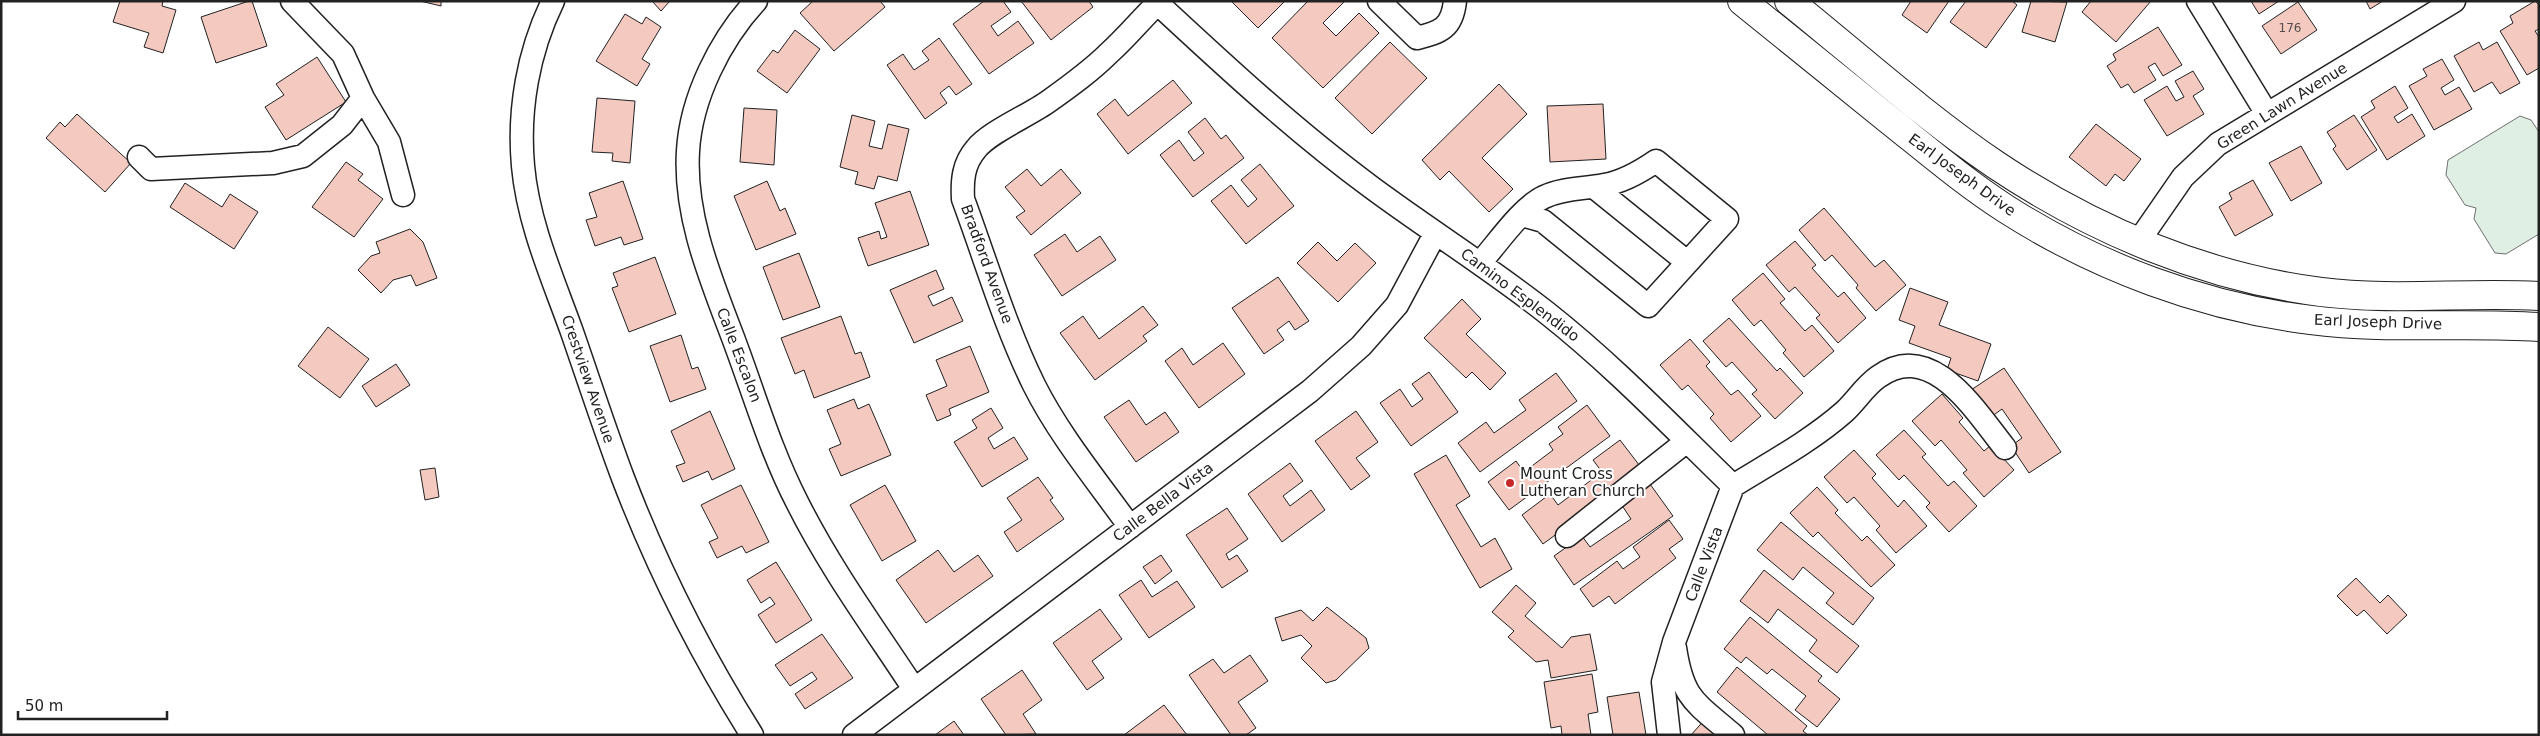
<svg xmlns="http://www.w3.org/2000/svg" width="2540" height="736" font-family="'DejaVu Sans',sans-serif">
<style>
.green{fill:#e0efe3;stroke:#6f6f6f}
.building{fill:#f3c9c0;stroke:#222}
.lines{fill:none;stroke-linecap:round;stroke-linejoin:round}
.minor-casing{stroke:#222;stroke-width:25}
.major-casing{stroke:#222;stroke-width:30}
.minor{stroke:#fff;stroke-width:22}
.major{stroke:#fff;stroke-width:28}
.poi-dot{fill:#c62828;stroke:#fff;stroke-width:2}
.labels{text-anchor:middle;stroke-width:4;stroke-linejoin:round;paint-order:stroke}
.number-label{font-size:12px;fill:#564c4a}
.street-label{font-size:15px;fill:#222;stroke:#fff}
.poi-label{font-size:15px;fill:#222;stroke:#fff;text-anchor:start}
</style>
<rect width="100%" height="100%" fill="#fff"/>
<path class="green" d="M2520,116L2531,120L2539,132V234L2506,254L2495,253L2474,219L2476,208L2465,205L2446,175L2448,160Z"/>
<path class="building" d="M120,1H163L162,6L176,10L163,53L144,47L149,33L113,22Z
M249,1H252L267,46L216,63L201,17Z
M420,1H441V6Z
M652,1H670L661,11Z
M813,1H880L885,7L834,51L800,13Z
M984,1H1003L1011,12L991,26L998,36L1018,21L1034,43L989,74L953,24Z
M1021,1H1089L1093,7L1051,40Z
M1231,1H1285L1258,28Z
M1308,1H1345L1323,23L1336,36L1359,13L1379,33L1323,88L1272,38Z
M1911,1H1949L1927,33L1902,15Z
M1966,1H2012L2017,5L1986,48L1950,22Z
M2031,1L2067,2L2055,42L2022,32Z
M2091,1H2151L2116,42L2082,12Z
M2251,1H2279L2259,14Z
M2366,1H2383L2370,9Z
M2535,1L2539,5V29L2535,31L2539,37V68L2527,75L2500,31L2513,23L2510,16Z
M2298,2L2317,30L2281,54L2262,26Z
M625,14L642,24L646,17L661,27L642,59L650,64L637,86L596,61Z
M2158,27L2182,65L2163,76L2155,63L2148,67L2156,80L2134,93L2128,84L2121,88L2107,66L2116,60L2113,54Z
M795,30L820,49L787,93L757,71L773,50L778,53Z
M939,38L972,84L956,95L949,86L940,93L947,103L925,119L887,65L903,54L914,70L929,60L922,51Z
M1390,42L1427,78L1372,134L1335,98Z
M2479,42L2483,50L2497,42L2520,83L2500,94L2492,82L2474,92L2454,56Z
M317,57L346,102L286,140L265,107L284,95L276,84Z
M2442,59L2454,80L2441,88L2445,95L2459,87L2472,109L2434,130L2409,86L2427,76L2423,69Z
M2193,71L2204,89L2193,96L2204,114L2167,136L2144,100L2167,86L2176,101L2184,97L2175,81Z
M1173,80L1192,103L1128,154L1097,114L1115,99L1128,116Z
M1499,84L1527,114L1482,158L1513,189L1489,212L1449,171L1440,180L1422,160Z
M2395,86L2408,108L2394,117L2398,123L2412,114L2425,136L2387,160L2361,117L2375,108L2371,101Z
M597,98L635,101L630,163L612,161L613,153L592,152Z
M1603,104L1606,159L1550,162L1547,106Z
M744,108L777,110L774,165L740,162Z
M77,114L131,163L105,192L46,138L60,122L65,127Z
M852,115L875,121L869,146L882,149L888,124L909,129L897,181L878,176L874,189L855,184L858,172L840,167Z
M2354,115L2377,150L2347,170L2333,149L2336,146L2327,132Z
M1205,118L1221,139L1226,135L1244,158L1193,197L1160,155L1179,140L1194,161L1204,153L1188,132Z
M2096,124L2141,159L2124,181L2115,174L2106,186L2069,157Z
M2301,146L2322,183L2291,201L2269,163Z
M346,162L363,174L358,180L383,199L354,237L312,207Z
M1260,164L1294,206L1246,244L1211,201L1231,185L1248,207L1257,199L1241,180Z
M1027,169L1041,186L1061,169L1081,193L1031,235L1016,217L1025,211L1005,187Z
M2253,180L2273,215L2235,236L2219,207L2232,199L2229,193Z
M623,181L643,239L624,245L621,237L595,246L586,220L597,217L589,193Z
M767,181L780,211L785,208L796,234L756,250L734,196Z
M185,183L222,207L230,194L258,212L234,249L170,207Z
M910,191L929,245L868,266L858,238L879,231L881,239L887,237L875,203Z
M1824,208L1875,267L1884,260L1906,285L1876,311L1856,288L1858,285L1832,255L1825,261L1799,230Z
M410,229L423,242L437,278L416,286L411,275L393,280L381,293L358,270L371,256L380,253L376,242Z
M1065,234L1077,252L1100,236L1116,260L1062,296L1034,255Z
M1795,241L1816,265L1812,268L1838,297L1844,292L1866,318L1838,343L1816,318L1820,315L1795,287L1789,292L1766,265Z
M1318,242L1337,261L1355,243L1376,263L1338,302L1297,263Z
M799,253L820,307L783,320L763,267Z
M655,257L676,314L629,332L612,288L618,286L613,273Z
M936,270L944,289L928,296L933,306L952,297L963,321L914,343L890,290Z
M1763,273L1785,299L1780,303L1805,331L1812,325L1834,351L1804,377L1783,353L1786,350L1761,320L1754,326L1732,300Z
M1278,277L1309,321L1295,330L1289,321L1277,330L1284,340L1264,354L1232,308Z
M1910,288L1948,302L1939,325L1991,344L1978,381L1947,370L1951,358L1909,343L1915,326L1899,320Z
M1462,299L1481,319L1466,334L1506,373L1490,390L1472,372L1466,378L1424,338Z
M1143,306L1158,325L1143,336L1147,341L1095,380L1060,333L1083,316L1099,339Z
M841,316L855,354L861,352L870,377L814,398L804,370L795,374L781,338Z
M1729,318L1777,371L1780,368L1803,393L1775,419L1752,394L1757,390L1732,362L1726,367L1703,341Z
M328,327L369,359L340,398L298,366Z
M681,335L692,369L698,367L706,389L670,402L650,346Z
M1690,339L1710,362L1706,366L1731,395L1738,390L1761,416L1731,442L1710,418L1714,414L1688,385L1682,390L1660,365Z
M1223,343L1245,374L1199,408L1165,361L1182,348L1193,365Z
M970,346L989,392L949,409L951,415L937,421L926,395L947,386L936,360Z
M396,364L410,385L376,407L362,386Z
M2004,368L2061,452L2029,473L2011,446L2022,438L2002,409L1987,420L1968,392Z
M1429,372L1458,412L1411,446L1380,403L1400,389L1412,407L1423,399L1412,384Z
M1556,373L1577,401L1480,472L1458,443L1486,422L1494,433L1526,410L1519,400Z
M1942,394L1963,418L1959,422L1984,451L1991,445L2014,470L1984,497L1963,473L1967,470L1941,440L1935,446L1912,421Z
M854,399L858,409L869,404L891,455L841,476L829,449L841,444L827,410Z
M1129,400L1146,425L1165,412L1179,432L1136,462L1104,417Z
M1587,405L1610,436L1509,510L1488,482L1516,461L1524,472L1553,450L1549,444L1563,434L1558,427Z
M991,408L1003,428L988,438L994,449L1014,437L1028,459L982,487L954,442L977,428L972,420Z
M710,411L735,469L712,480L708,471L683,482L676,466L685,463L671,431Z
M1356,411L1378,442L1356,458L1370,476L1351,490L1315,441Z
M1904,430L1926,454L1922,457L1948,486L1954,481L1977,506L1949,532L1926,507L1930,503L1904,475L1899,480L1876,455Z
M1620,440L1643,470L1543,544L1522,515L1550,494L1558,505L1602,472L1593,460Z
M1854,450L1876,474L1872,478L1898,507L1904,500L1927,526L1896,553L1876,530L1880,526L1854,497L1847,503L1824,477Z
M1446,455L1470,496L1456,505L1481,547L1495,538L1512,569L1480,588L1414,474Z
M1290,463L1303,481L1283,496L1290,506L1311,490L1325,510L1282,542L1248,494Z
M435,468L439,497L425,500L420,470Z
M1038,477L1053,498L1050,500L1064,519L1017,552L1004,532L1022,520L1007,498Z
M1650,484L1673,516L1574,585L1554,556L1582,536L1590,547L1631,519L1621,504Z
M741,485L769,542L746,553L742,546L717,558L709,542L718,538L701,505Z
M885,485L916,541L882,561L850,505Z
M1817,487L1838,510L1835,513L1862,541L1867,536L1895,565L1871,587L1818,532L1813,537L1790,513Z
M1227,508L1248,539L1226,554L1229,560L1237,555L1248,571L1222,588L1186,535Z
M1669,520L1683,539L1669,549L1676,558L1615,604L1609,596L1593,607L1580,589L1617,561L1623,569L1640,557L1633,547Z
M1781,522L1874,598L1853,625L1826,603L1834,593L1803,567L1793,580L1757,550Z
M938,550L954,572L978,555L993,576L926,623L896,580Z
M1161,555L1172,571L1155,584L1143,567Z
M776,562L812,620L776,643L758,615L775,604L770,597L761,603L747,580Z
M1764,570L1859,646L1837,673L1809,651L1817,640L1778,609L1768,623L1740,601Z
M2356,578L2380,603L2388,595L2407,615L2387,634L2364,610L2357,616L2337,596Z
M1141,580L1152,597L1177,581L1195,607L1149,638L1119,595Z
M1516,585L1536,603L1525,616L1562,648L1571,637L1590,634L1597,670L1551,678L1548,660L1536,662L1508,637L1514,631L1492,612Z
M1327,607L1366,638L1369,648L1336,680L1326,683L1301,658L1312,646L1301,635L1282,641L1275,618L1301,610L1313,621Z
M1100,609L1122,639L1092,661L1104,678L1087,690L1053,643Z
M1750,617L1822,676L1818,681L1840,699L1817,727L1795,710L1806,696L1772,669L1767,674L1746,657L1741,663L1724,649Z
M822,634L853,678L805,709L795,694L817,679L812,672L790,686L775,665Z
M1250,655L1268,681L1238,702L1256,728L1246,735H1231L1189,675L1213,659L1224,673Z
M1737,667L1807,726L1803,731L1808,735H1768L1717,692Z
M1022,670L1042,700L1023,714L1036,734L1006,735L981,699Z
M1592,674L1598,712L1588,714L1591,735H1562L1561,726L1551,728L1544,682Z
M1639,692L1646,735H1613L1607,697Z
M1164,705L1187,735H1124Z
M1707,717L1725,735H1691Z
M954,721L964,735H935Z"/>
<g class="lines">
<g class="minor-casing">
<path id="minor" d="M553,1C528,52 518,110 523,166C528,223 553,279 572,332C589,381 605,430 623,478C657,567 701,654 752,735
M756,1C720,40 691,98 688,151C684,215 710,277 732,335C753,390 770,450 797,502C830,568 874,628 914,689
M1155,1C1225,66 1294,130 1371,187C1429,230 1490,268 1547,313C1613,365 1672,427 1733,486C1770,463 1811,441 1844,412C1856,401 1865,386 1878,377C1932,338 1976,412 2005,448
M1379,1L1417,38C1441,32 1452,28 1455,1
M2198,1L2267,114
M363,98L389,142L403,195
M139,157L151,169L273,163L303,156L342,125L363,98L343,54L292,1
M1594,187L1687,262
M2138,242L2183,177L2218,144L2454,1
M1480,263C1497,244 1522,207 1544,197C1563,188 1584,189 1604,185C1623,182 1640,172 1656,161L1727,219L1648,306L1543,221L1522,215
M1130,527C1097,481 1059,435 1034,385C1005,326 986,261 963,199C962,181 963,164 976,149C989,132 1030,115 1049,101C1070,86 1091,71 1109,53C1127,37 1142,18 1160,1
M1567,536L1687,441
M1675,648C1683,700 1695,702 1733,735
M854,735L1310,391L1361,346L1397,305L1435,234
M1669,735L1663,682L1674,642L1733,486"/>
</g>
<g class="major-casing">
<path id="major" d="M1742,1C1791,41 1840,80 1888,119C1927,150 1964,182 2006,209C2097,267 2203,307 2311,320C2386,330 2463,322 2539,327
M1789,1C1856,55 1925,117 1996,165C2093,230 2205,277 2321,292C2393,301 2466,292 2539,296"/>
</g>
<use href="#minor" class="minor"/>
<use href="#major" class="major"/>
</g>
<circle class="poi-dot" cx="1510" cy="483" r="5"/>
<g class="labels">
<g class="number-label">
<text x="2290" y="32">176</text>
</g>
<g class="street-label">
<text transform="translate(2282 106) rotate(-32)" y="5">Green Lawn Avenue</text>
<text transform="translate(1962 175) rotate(36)" y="5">Earl Joseph Drive</text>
<text transform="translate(987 264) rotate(70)" y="5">Bradford Avenue</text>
<text transform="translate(1520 295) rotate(37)" y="5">Camino Esplendido</text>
<text transform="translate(2378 322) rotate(2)" y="5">Earl Joseph Drive</text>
<text transform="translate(739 355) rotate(69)" y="5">Calle Escalon</text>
<text transform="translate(588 379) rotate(71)" y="5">Crestview Avenue</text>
<text transform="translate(1163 502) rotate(-37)" y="5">Calle Bella Vista</text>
<text transform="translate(1704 564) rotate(-69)" y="5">Calle Vista</text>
</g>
<g class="poi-label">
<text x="1520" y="479">Mount Cross<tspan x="1520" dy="17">Lutheran Church</tspan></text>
</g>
</g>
<rect width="2540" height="736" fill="none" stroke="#222222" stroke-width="5"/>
<path d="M18 711v8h149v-8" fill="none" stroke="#222222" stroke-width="2.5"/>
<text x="25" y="711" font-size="15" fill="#222222" stroke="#ffffff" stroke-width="4" paint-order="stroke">50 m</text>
</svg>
